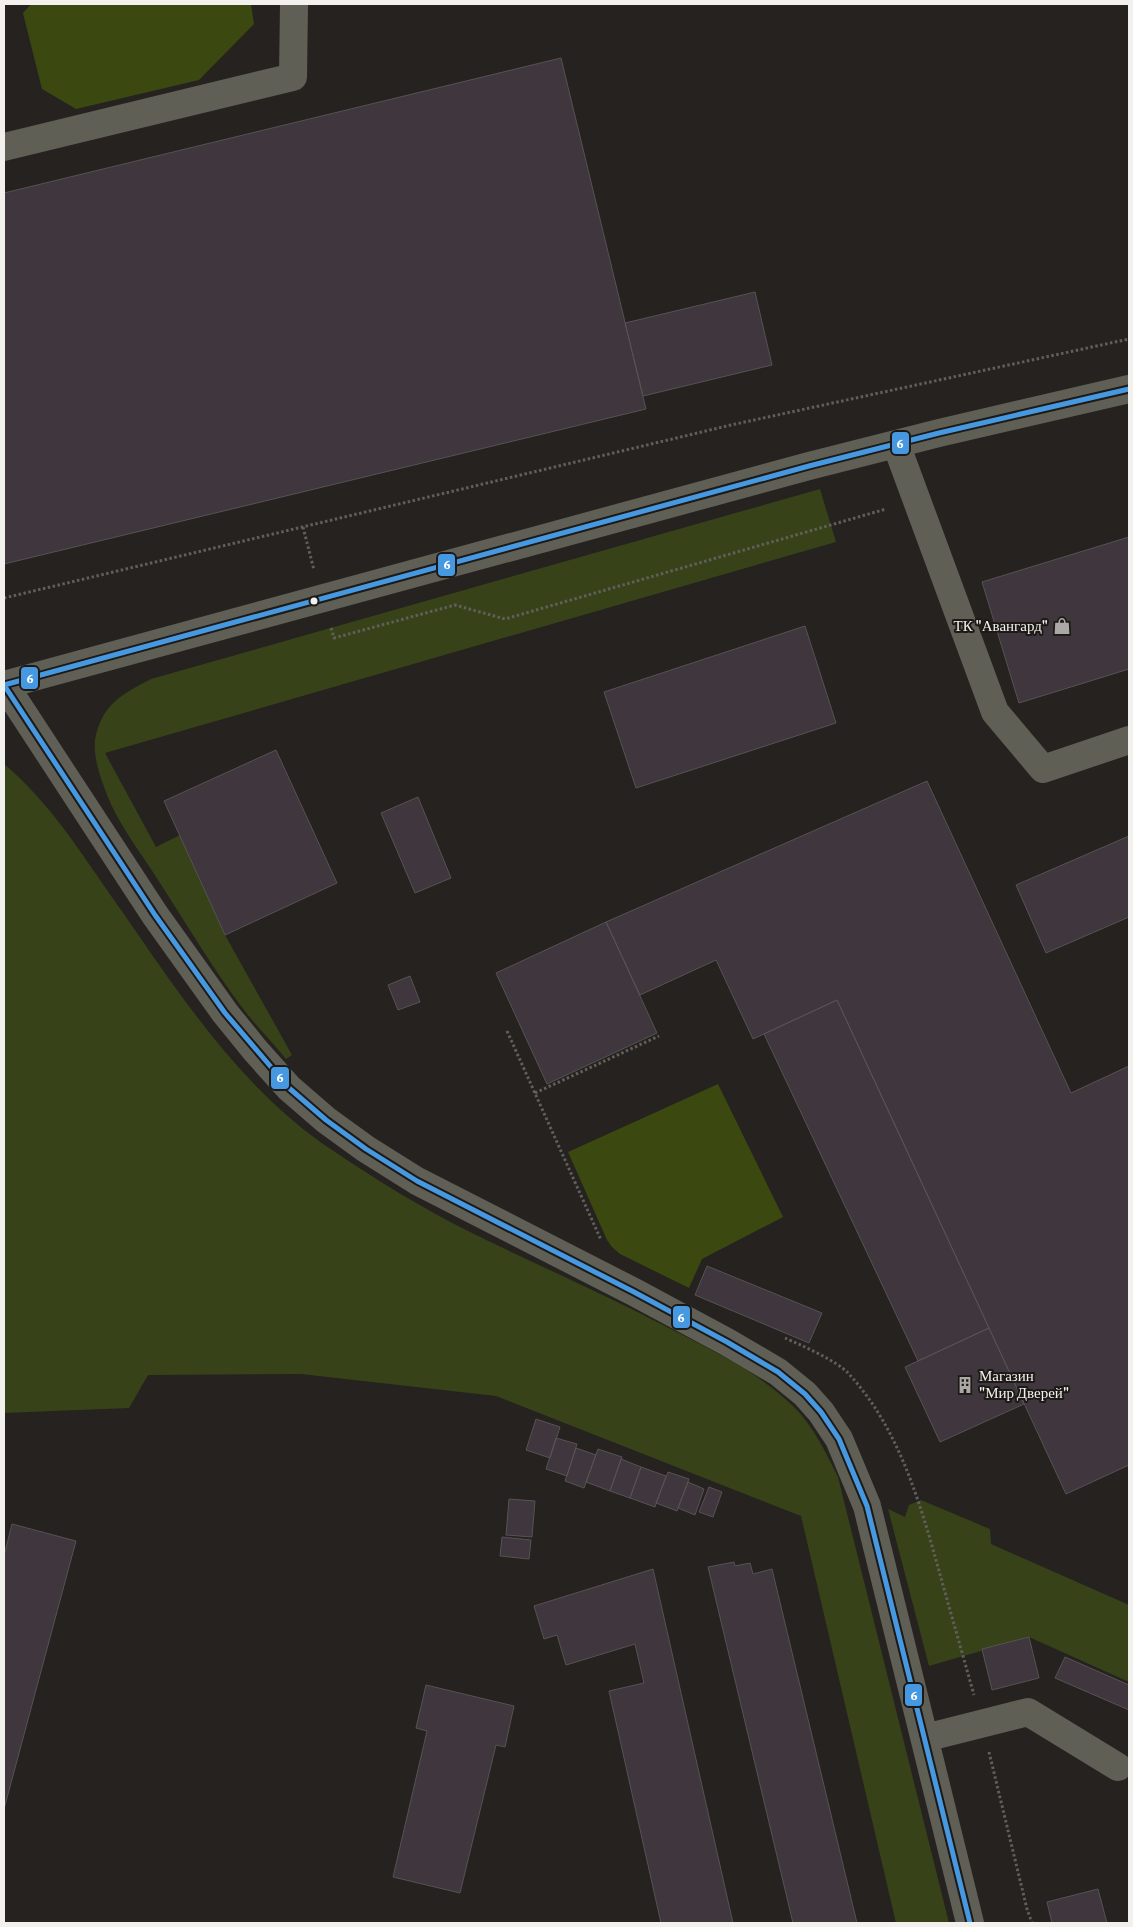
<svg xmlns="http://www.w3.org/2000/svg" width="1133" height="1927" font-family="'Crimson Pro',serif">
<style>
.green{fill:#374219}
.forest{fill:#3b4810}
.building{fill:#3f373d;stroke:#555353}
.lines{fill:none;stroke-linecap:round;stroke-linejoin:round}
.path{stroke:#605f5a;stroke-width:3;stroke-dasharray:2.5 2.5;stroke-linecap:butt}
.minor{stroke:#605f56;stroke-width:28}
.bus-1-casing{stroke:#1d1916;stroke-width:9}
.bus-1{stroke:#4699e1;stroke-width:5}
.bus-dot{fill:#f3f1ee;stroke:#1d1916;stroke-width:2}
.labels{text-anchor:middle;stroke-width:4;stroke-linejoin:round;paint-order:stroke}
.poi-label{font-size:15px;fill:#f3f1ee;stroke:#1d1916;text-anchor:end}
.line-badge{stroke:#1d1916;stroke-width:2}
.badge-label{font-size:14px;text-anchor:middle;font-weight:bold;fill:#fff}
</style>
<rect width="100%" height="100%" fill="#252220"/>
<path class="green" d="M820,489L836,542L105,753L156,847L180,835L225,935L292,1055L286,1059C272,1042 257,1027 244,1010C213,969 186,923 158,880C141,853 119,825 107,795C101,779 93,758 95,740C101,705 122,694 151,679Z
M4,764C46,799 76,845 107,890C175,986 235,1086 335,1152C377,1180 420,1207 466,1230C530,1262 596,1290 659,1323C705,1347 755,1369 793,1406C813,1425 826,1453 838,1477L949,1923H896L801,1516L496,1396L301,1374L148,1375L129,1408L4,1413Z
M921,1500L990,1529L991,1544L1129,1605V1682L1029,1637L929,1666L888,1509L905,1517L909,1505Z"/>
<path class="forest" d="M31,4H251L254,24L199,80L76,109L42,89L23,13Z
M718,1084L783,1217L702,1259L689,1288L620,1254L612,1247L607,1240L568,1152Z"/>
<path class="building" d="M561,58L646,409L4,564V193Z
M755,292L772,365L643,396L625,323Z
M1129,537V669L1019,703L982,582Z
M805,626L836,723L636,788L604,692Z
M276,750L337,883L225,935L164,801Z
M927,781L1071,1093L1129,1066V1465L1066,1494L837,1000L753,1039L716,960L640,995L606,922Z
M418,797L451,878L415,893L381,813Z
M1129,836V917L1046,953L1016,885Z
M606,922L657,1033L547,1084L496,973Z
M410,976L420,1002L398,1010L388,985Z
M837,1000L989,1328L918,1361L764,1034Z
M707,1266L822,1313L809,1343L695,1295Z
M989,1328L1024,1404L940,1442L905,1367Z
M536,1419L560,1427L550,1458L526,1450Z
M556,1438L577,1444L567,1476L546,1469Z
M576,1448L596,1455L584,1488L565,1481Z
M598,1449L622,1457L610,1491L586,1482Z
M621,1459L641,1467L630,1498L610,1491Z
M641,1467L666,1476L655,1507L630,1498Z
M668,1472L689,1479L677,1511L656,1503Z
M688,1482L704,1489L695,1515L678,1508Z
M709,1487L722,1492L713,1517L699,1512Z
M509,1499L535,1501L532,1537L506,1535Z
M12,1524L76,1541L4,1809V1556Z
M502,1537L531,1540L529,1559L500,1556Z
M734,1562L735,1566L750,1563L753,1574L772,1569L857,1923H793L708,1567Z
M653,1569L733,1923H661L609,1691L644,1683L635,1644L566,1665L557,1635L544,1639L534,1606Z
M1029,1637L1039,1678L992,1690L982,1649Z
M1065,1657L1129,1685V1710L1055,1678Z
M426,1685L514,1706L505,1747L496,1745L460,1893L393,1877L427,1731L416,1728Z
M1098,1889L1107,1923H1052L1047,1902Z"/>
<g class="lines">
<path class="path" d="M303,527L314,570
M4,598L731,425L1129,339
M331,628L334,638L455,605L505,619L886,509
M507,1031L601,1240
M535,1093L659,1036
M785,1338C801,1345 837,1361 848,1373C900,1429 921,1506 941,1578C952,1617 963,1656 974,1695
M989,1752L1027,1909L1032,1923"/>
<path class="minor" d="M4,147L293,77L294,4
M896,444L995,712L1043,769L1129,740
M4,684L155,915L225,1013L255,1050L289,1088L326,1120L366,1149L417,1181L634,1292L727,1342L778,1372L805,1394L821,1412L839,1439L867,1506L970,1923
M4,685L809,466L939,433L1129,389
M925,1738L1028,1712L1118,1767"/>
<g class="bus-1-casing">
<path id="bus-1" d="M970,1923L867,1506L839,1439L821,1412L805,1394L778,1372L727,1342L634,1292L417,1181L366,1149L326,1120L289,1088L225,1013L155,915L4,685L809,466L939,433L1129,389"/>
</g>
<use href="#bus-1" class="bus-1"/>
</g>
<defs>
<g id="shop-bare" transform="scale(1.35)"><path d="M-5-2.5h2.3a2.7 3.5 0 0 1 5.4 0H5L5.5 6h-11ZM-1.5-2.5h3a1.5 2.3 0 0 0-3 0Z" fill="#aba9a6" stroke="#1d1916" stroke-width="2.5" paint-order="stroke"/></g>
<g id="building-bare" transform="scale(1.35)"><path d="M-4-6H4V6H1V3H-1V6H-4ZM-2.5-4.3h1.7v1.8h-1.7ZM.8-4.3h1.7v1.8H.8ZM-2.5-1h1.7V.8h-1.7ZM.8-1h1.7V.8H.8Z" fill="#aba9a6" stroke="#1d1916" stroke-width="2.5" paint-order="stroke"/></g>
</defs>
<g fill-rule="evenodd">
<use href="#shop-bare" x="1062" y="626"/>
<use href="#building-bare" x="965" y="1385"/>
</g>
<circle class="bus-dot" cx="314" cy="601" r="4.5"/>
<g class="labels">
<g class="poi-label">
<text x="1048" y="631">ТК "Авангард"</text>
<text x="979" y="1381" text-anchor="start">Магазин<tspan x="979" dy="17">"Мир Дверей"</tspan></text>
</g>
</g>
<g class="line-badge">
<rect x="891" y="431" width="19" height="24" rx="5" fill="#4699e1"/>
<rect x="437" y="553" width="19" height="24" rx="5" fill="#4699e1"/>
<rect x="20" y="666" width="19" height="24" rx="5" fill="#4699e1"/>
<rect x="270" y="1066" width="20" height="24" rx="5" fill="#4699e1"/>
<rect x="672" y="1305" width="19" height="24" rx="5" fill="#4699e1"/>
<rect x="904" y="1683" width="19" height="24" rx="5" fill="#4699e1"/>
</g>
<g class="badge-label">
<text x="900" y="448">6</text>
<text x="447" y="569">6</text>
<text x="30" y="683">6</text>
<text x="280" y="1082">6</text>
<text x="681" y="1322">6</text>
<text x="914" y="1700">6</text>
</g>
<rect width="1133" height="1927" fill="none" stroke="#f3f1ee" stroke-width="10"/>
</svg>
